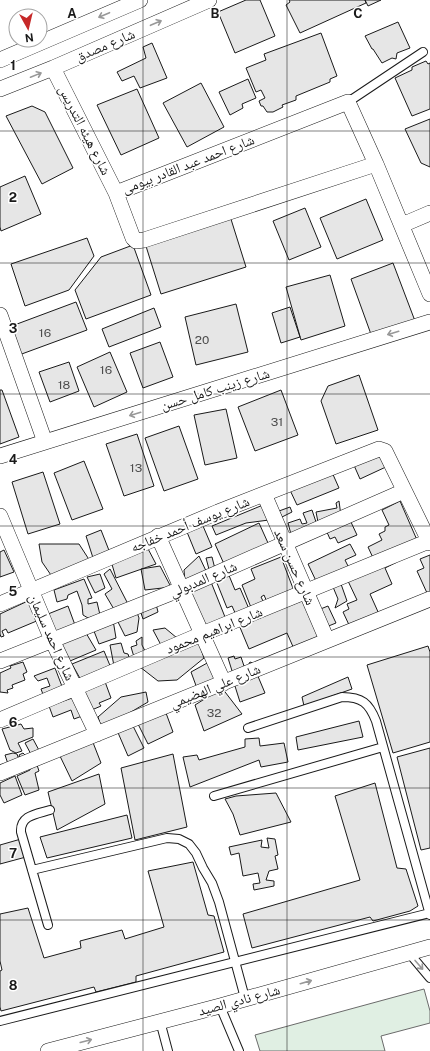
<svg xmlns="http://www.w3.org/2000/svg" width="430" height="1051" font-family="'Public Sans','Noto Naskh Arabic',sans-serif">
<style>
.green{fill:#e0efe3;stroke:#6a6a6a}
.building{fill:#e6e6e6;stroke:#1a1a1a}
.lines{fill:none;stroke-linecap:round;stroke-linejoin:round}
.lane-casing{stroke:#1a1a1a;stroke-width:10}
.street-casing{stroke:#1a1a1a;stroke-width:16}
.lane{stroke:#fff;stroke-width:8}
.street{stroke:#fff;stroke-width:15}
.oneway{stroke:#989898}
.grid{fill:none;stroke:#1a1a1a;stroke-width:1;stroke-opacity:0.55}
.labels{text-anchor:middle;stroke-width:3;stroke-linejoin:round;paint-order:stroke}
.number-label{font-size:12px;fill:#4d4d4d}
.street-label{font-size:14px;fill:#1a1a1a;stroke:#fff}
.grid-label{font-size:13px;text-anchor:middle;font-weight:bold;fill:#1a1a1a;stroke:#fff;stroke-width:3;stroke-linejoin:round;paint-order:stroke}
</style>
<rect width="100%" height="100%" fill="#fff"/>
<path class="green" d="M424,989L430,1011V1023L381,1036L385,1051H260L255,1035Z"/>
<path class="building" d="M246,0H260L275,36L235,53L218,12Z
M289,0H365L366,3L300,33L286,5L290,2Z
M365,0H381L368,6Z
M398,22L410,48L397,53L396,59L392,58L382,63L373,49H372L365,36Z
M321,33L337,76L330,79V82L296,96V100L282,105L283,107L273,112H267L263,106H261L259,101L265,98L261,90L256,92L246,68L266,60L264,54Z
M152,43L167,78L140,88L134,76L122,81L117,72L146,58L143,47Z
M426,61L428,64L430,63V109L412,116L395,78L412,70V67Z
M248,79L256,98L242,104L243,108L230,115L219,92Z
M201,83L224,127L187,147L163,103Z
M137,89L159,138L121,155L97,105Z
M32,106L45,112L73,168L42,184L6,116Z
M430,119V167L421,163L405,129Z
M25,176L41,214L1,231L0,227V187Z
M366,199L383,240L337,259L320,218Z
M305,208L321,247L289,260L273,221Z
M230,216L246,267L161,294L145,243Z
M87,238L94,256L69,290L25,306L11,264Z
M133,245L151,295L86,319L75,290L101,257Z
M393,263L415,321L372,337L351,279Z
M330,275L345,326L301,340L286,287Z
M76,302L87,330L19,355L9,327Z
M236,304L248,352L196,365L185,317Z
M290,307L300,337L281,343L272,313Z
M154,308L161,327L109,347L102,329Z
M160,342L173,377L143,388L130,353Z
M110,352L127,392L94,407L77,367Z
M69,362L79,391L50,402L39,372Z
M359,375L378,430L336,444L321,401L328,386Z
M0,390H2L19,437L0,444Z
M281,390L298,435L255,451L238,407Z
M226,409L237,458L205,465L194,415Z
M179,426L198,479L164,491L145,438Z
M137,434L154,486L124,496L106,444Z
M381,450L388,466L360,479L353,463Z
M84,461L103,509L72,520L54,473Z
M331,470L339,488L297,505L289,488Z
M43,472L60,524L28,534L12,482Z
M339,501L341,516L319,527L316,512L337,508L336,503Z
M400,501L417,540L374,560L368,547L382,540L379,534L385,531V527L389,525L382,510Z
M263,505L269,520L246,523L216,535L212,526Z
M290,507L292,512L282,517L279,511Z
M312,510L318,528L292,538L288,523L300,519L302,524L307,523L303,513Z
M350,520L357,535L338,543L335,537L330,539L326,530Z
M259,523L268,543L224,564L215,544Z
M203,526L212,547L196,554L187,532Z
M101,530L110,553L94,561L86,536Z
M39,544H79L90,561L53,578L42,562Z
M350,544L356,555L345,560L349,568L317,583L308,564Z
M146,545L156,564L116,578L111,561Z
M4,550L14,572L0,577V552Z
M430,555V592L427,593L417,571L424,568L420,559Z
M199,556L207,573L185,582L184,570Z
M212,557L215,569L210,573L206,558Z
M281,557L294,591L267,602L264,595L261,597L265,605L252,610L242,585L255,579L251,569Z
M396,560L397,562L385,568L392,584L370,594L379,614L350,627L343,612L349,609L347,604L357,600L348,581Z
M160,566L171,587L145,590L141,569Z
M110,569L128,604L115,611L105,594L112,589L104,574Z
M228,573L235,590L240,588L249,609L236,615L232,606L227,608L215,578Z
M100,574L105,588L95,593L87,577Z
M84,579L92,598L88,599V604L97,602L100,615L88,618L83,615L82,605L77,591L68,595L67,599L57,602L54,590Z
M211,582L225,617L204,628L189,591Z
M341,584L347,601L335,608L338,599L333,587Z
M30,600L39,620L8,633L6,629L2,631L4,636L1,637L0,634V614Z
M304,600L320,638L294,649L287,633L249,649L239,625Z
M156,604L158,612L143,619L140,610Z
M68,606L75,625L55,636L48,614Z
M328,606L336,623L326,627L318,610Z
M136,610L139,618L137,632L125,636L116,618Z
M113,620L116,638L99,644L92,626Z
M165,628L177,638L161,645L153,630Z
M86,633L96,650L70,661L61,643Z
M142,637V645L145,651L134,657L131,647L137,645L136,641Z
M121,643L124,653L128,654L130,660L114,666L110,645Z
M199,643L204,658L177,680L158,681L140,667Z
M428,646L430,652V742L393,753L367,665Z
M104,651L111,668L82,682L72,664Z
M234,656L235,659L241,657L244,666L247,667L250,662L255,664L233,674L228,658Z
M23,662L27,672L23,674L25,680L12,685L13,688L7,690L8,693L0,692V673L11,668L10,666Z
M209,662L217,678L198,691L191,672Z
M55,668L63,689L44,697L41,689L50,686L47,678L38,681L34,676Z
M257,674L265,693L240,702L234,683Z
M348,677L352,689L304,706L302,697Z
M104,679L111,698L99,703L101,706L87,712L79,691Z
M222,688L242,714L204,731L195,705Z
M146,692L148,702L102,729L98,717L121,697Z
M78,696L85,715L74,719L71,710L53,717L49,706Z
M166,713L173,732L148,744L137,722Z
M359,721L363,737L298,750L296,737Z
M131,722L144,748L128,756L116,728Z
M21,724L24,729L33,728V737L18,743L22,751L16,753L10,750L2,729Z
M259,738L260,746L284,743L288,762L261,767L259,760L190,787L183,757L197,755L199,760L245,747V739Z
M33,739L41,754L33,758L25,743Z
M92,740L101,763L72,781L59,754Z
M430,748V848L421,850L397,757Z
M13,753L17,754L18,757H20L19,755L23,753L25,755L9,767L5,755Z
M173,754L187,827L135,840L121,768Z
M37,765L39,771L35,773L39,790L25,795L17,776L30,770V769Z
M99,774L105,804L57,830L48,792Z
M15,776L22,795L4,803L0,795V783Z
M375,783L397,868L406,869L418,906L410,911L373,921L370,917L252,948L243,914L360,880L335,796Z
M276,793L291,822L240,835L233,814L225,799L236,796Z
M127,815L132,838L47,858L40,837Z
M267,838L275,839L278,855L275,856L278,869L269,871L266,880L274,881V886L254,890L253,884L260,883L258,873L243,876L239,853L231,855L229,847L262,840L261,847L269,848Z
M21,839L26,857L0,864V845Z
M193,862L208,915L214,916L224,952L136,976V982L96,992L94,987L1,1011L0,1007V971L2,970L0,961V914L28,908L44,958L81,948L80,941L122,930L125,939L164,927L148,871Z"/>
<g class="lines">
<g class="lane-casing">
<path id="lane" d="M348,102L423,52
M248,728L342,697C362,697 369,703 376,721L430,915
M214,796L383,747
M32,870L167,838L179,839L189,844L196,853L203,868L212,883L219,902L245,998
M48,925L21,832C20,815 37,814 50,810
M409,953L430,978
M220,1006L239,1051
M0,1021L430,913
M160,1021L168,1051"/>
</g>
<g class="street-casing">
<path id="street" d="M0,60L140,0
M53,68L116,193L133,238L136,241L144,240L376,164
M0,89L53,68L209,0
M116,193L348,102L376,164L430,294
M402,225L430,213
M0,315L45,442
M0,456L430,322
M264,494L327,640
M0,516L52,640L97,734
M158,536L224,683
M0,604L218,512L379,449L385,451L430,543
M0,661L181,589L404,491
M0,720L202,634L429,541
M0,773L430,599
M48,1051L220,1006L430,947"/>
</g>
<use href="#lane" class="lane"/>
<use href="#street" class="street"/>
</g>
<defs><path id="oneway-shaft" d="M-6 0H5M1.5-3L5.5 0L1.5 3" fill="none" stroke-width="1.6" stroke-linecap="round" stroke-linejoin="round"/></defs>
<g class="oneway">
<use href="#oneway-shaft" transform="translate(104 15) rotate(157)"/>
<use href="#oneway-shaft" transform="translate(156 23) rotate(-23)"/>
<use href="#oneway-shaft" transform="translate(36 75) rotate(-22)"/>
<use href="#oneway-shaft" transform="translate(393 333) rotate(163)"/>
<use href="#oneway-shaft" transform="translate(135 414) rotate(163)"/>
<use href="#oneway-shaft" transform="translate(419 965) rotate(49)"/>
<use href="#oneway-shaft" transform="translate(306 982) rotate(-16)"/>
<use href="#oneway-shaft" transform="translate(86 1041) rotate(-15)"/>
</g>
<path class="grid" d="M143,0V1051M287,0V1051M0,131H430M0,263H430M0,394H430M0,526H430M0,657H430M0,788H430M0,920H430"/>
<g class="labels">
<g class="number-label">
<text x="45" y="337">16</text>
<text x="202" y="344">20</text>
<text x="106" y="374">16</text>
<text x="64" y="389">18</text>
<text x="277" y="426">31</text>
<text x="136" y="472">13</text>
<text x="214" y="717">32</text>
</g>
<g class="street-label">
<text transform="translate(105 45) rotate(-23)" y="5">شارع مصدق</text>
<text transform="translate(85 130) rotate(63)" y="5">شارع هيئه التدريس</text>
<text transform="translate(188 164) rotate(-21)" y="5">شارع احمد عبد القادر بيومى</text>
<text transform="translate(215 389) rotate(-17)" y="5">شارع زينب كامل حسن</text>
<text transform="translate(190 524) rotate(-22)" y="5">شارع يوسف أحمد خفاجه</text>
<text transform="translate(295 567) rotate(66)" y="5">شارع حسن سعد</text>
<text transform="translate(203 579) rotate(-23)" y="5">شارع المدبولي</text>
<text transform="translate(214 630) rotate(-22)" y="5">شارع ابراهيم محمود</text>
<text transform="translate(52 637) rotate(66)" y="5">شارع احمد سليمان</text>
<text transform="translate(215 686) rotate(-22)" y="5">شارع علي الهضيمي</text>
<text transform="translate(239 1000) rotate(-15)" y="5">شارع نادي الصيد</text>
</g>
</g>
<g class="grid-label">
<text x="72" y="18">A</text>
<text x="215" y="18">B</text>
<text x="358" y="18">C</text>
<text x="13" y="70">1</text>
<text x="13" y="202">2</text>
<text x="13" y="333">3</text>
<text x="13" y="464">4</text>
<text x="13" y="596">5</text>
<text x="13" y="727">6</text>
<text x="13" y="858">7</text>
<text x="13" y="990">8</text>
</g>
<g transform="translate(28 28) rotate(172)"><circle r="19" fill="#ffffff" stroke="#a3a3a3"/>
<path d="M0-3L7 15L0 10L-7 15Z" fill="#c62828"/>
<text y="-6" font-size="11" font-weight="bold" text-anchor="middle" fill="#1a1a1a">N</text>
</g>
</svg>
